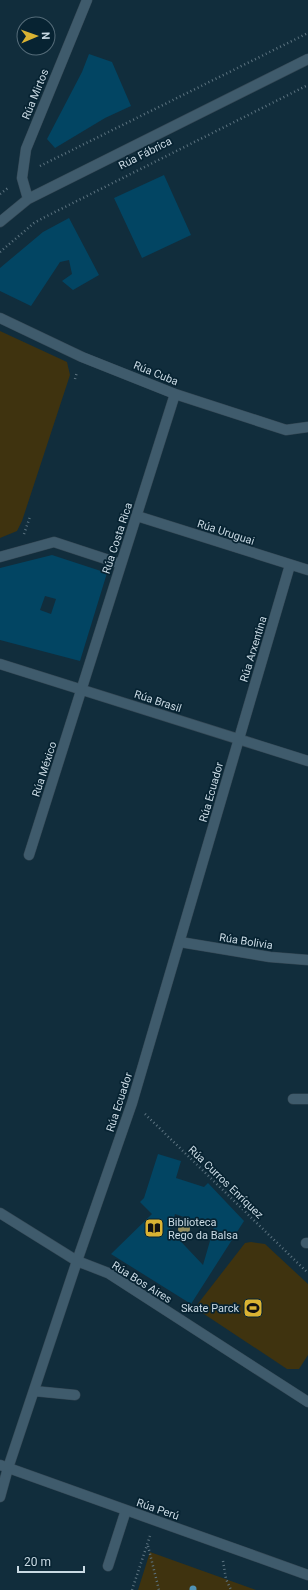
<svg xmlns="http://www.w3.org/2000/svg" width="308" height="1590" font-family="Roboto,sans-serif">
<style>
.green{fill:#3f330f}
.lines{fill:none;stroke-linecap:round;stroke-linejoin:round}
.stream{stroke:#5093b4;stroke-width:7}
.building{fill:#024563;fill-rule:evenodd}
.minor-casing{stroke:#354855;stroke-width:11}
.path{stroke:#5d7481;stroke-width:2.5;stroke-dasharray:1 3;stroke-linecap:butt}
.minor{stroke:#3f5b6c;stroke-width:10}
.tree{fill:#948d5c}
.labels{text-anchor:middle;stroke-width:3.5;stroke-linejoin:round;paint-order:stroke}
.street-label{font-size:11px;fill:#cadae4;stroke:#072332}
.poi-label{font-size:11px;fill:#cadae4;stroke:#072332;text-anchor:start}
</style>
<rect width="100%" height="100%" fill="#112d3c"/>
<path class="green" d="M0,331L67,362L70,375L22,521L17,531L0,538Z
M251,1242L265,1244L308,1284V1355L299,1369H287L198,1310L197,1305L245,1243Z
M150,1552L256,1590H138Z"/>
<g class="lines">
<path class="stream" d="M193,1589V1590"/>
</g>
<path class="building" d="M89,54L112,62L131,106L105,118L55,148L47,139L82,72Z
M164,175L191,235L142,258L114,198Z
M69,218L99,275L73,290L62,281L72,274L69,260L60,262L31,306L0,291V268L43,232Z
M52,555L107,573L80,661L0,640V568ZM45,596L56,599L51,614L40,610Z
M158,1154L181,1161L176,1178L204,1187L208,1183L244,1221L191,1304L111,1254L152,1214L140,1202L144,1198ZM175,1214L214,1227L203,1265L170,1230Z"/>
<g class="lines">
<g class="minor-casing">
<path id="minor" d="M28,199L22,178L26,149L87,0
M0,222L28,199L308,59
M0,318L82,357L175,394L286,430L308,427
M137,516L308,570
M0,557L54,542L121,564
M0,664L308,761
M29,855L175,394
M180,942L270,957L308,960
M293,1099H308
M0,1213L77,1261L108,1273L308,1402
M306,1243H308
M34,1391L75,1395
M0,1465L308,1575
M0,1497L8,1468L77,1261L132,1103L290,565
M108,1566L126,1510"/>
</g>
<path class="path" d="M40,166L308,33
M0,194L8,188
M0,252L34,223L45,217L308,85
M75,379L77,372
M24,534L30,517
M145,1114L308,1273
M148,1546L159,1590
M223,1561L226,1579L231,1590
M132,1590L150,1536"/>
<use href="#minor" class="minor"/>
</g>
<circle class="tree" cx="184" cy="1229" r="6"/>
<defs>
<g id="library-square" transform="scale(1)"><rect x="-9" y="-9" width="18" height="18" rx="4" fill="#dab333" stroke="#072332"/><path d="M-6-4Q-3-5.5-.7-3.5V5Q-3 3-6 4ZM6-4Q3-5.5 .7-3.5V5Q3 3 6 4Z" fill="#111"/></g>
<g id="stadium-square" transform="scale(1)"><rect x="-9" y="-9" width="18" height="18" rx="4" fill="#dab333" stroke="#072332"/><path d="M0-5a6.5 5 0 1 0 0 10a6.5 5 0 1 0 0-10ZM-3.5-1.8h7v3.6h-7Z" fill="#111"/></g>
</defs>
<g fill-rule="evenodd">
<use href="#library-square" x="154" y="1228"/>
<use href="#stadium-square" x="253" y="1308"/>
</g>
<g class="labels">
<g class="street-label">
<text transform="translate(35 94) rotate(-68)" y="4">Rúa Mirtos</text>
<text transform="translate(145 153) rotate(-27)" y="4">Rúa Fábrica</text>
<text transform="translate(156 373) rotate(22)" y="4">Rúa Cuba</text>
<text transform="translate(226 532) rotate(18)" y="4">Rúa Uruguai</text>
<text transform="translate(117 538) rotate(-72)" y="4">Rúa Costa Rica</text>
<text transform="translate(253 649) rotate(-73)" y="4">Rúa Arxentina</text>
<text transform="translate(158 701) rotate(18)" y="4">Rúa Brasil</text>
<text transform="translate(44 769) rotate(-72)" y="4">Rúa México</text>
<text transform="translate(211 792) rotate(-74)" y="4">Rúa Ecuador</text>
<text transform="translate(246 941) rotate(9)" y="4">Rúa Bolivia</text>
<text transform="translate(119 1102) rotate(-72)" y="4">Rúa Ecuador</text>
<text transform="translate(226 1182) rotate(44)" y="4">Rúa Curros Enríquez</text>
<text transform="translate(142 1282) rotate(32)" y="4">Rúa Bos Aires</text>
<text transform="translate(158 1509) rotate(19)" y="4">Rúa Perú</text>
</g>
<g class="poi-label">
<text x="168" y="1226">Biblioteca<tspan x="168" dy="13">Rego da Balsa</tspan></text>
<text x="239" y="1312" text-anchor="end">Skate Parck</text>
</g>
</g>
<g transform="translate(36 36) rotate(88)"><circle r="19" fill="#072332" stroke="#556c79"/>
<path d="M0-3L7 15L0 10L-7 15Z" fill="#dab333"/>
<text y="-6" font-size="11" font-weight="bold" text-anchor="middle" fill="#cadae4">N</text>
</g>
<path d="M18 1566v6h66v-6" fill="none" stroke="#cadae4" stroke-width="2"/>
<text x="24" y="1566" font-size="12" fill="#cadae4" stroke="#072332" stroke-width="3" paint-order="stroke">20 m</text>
</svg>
